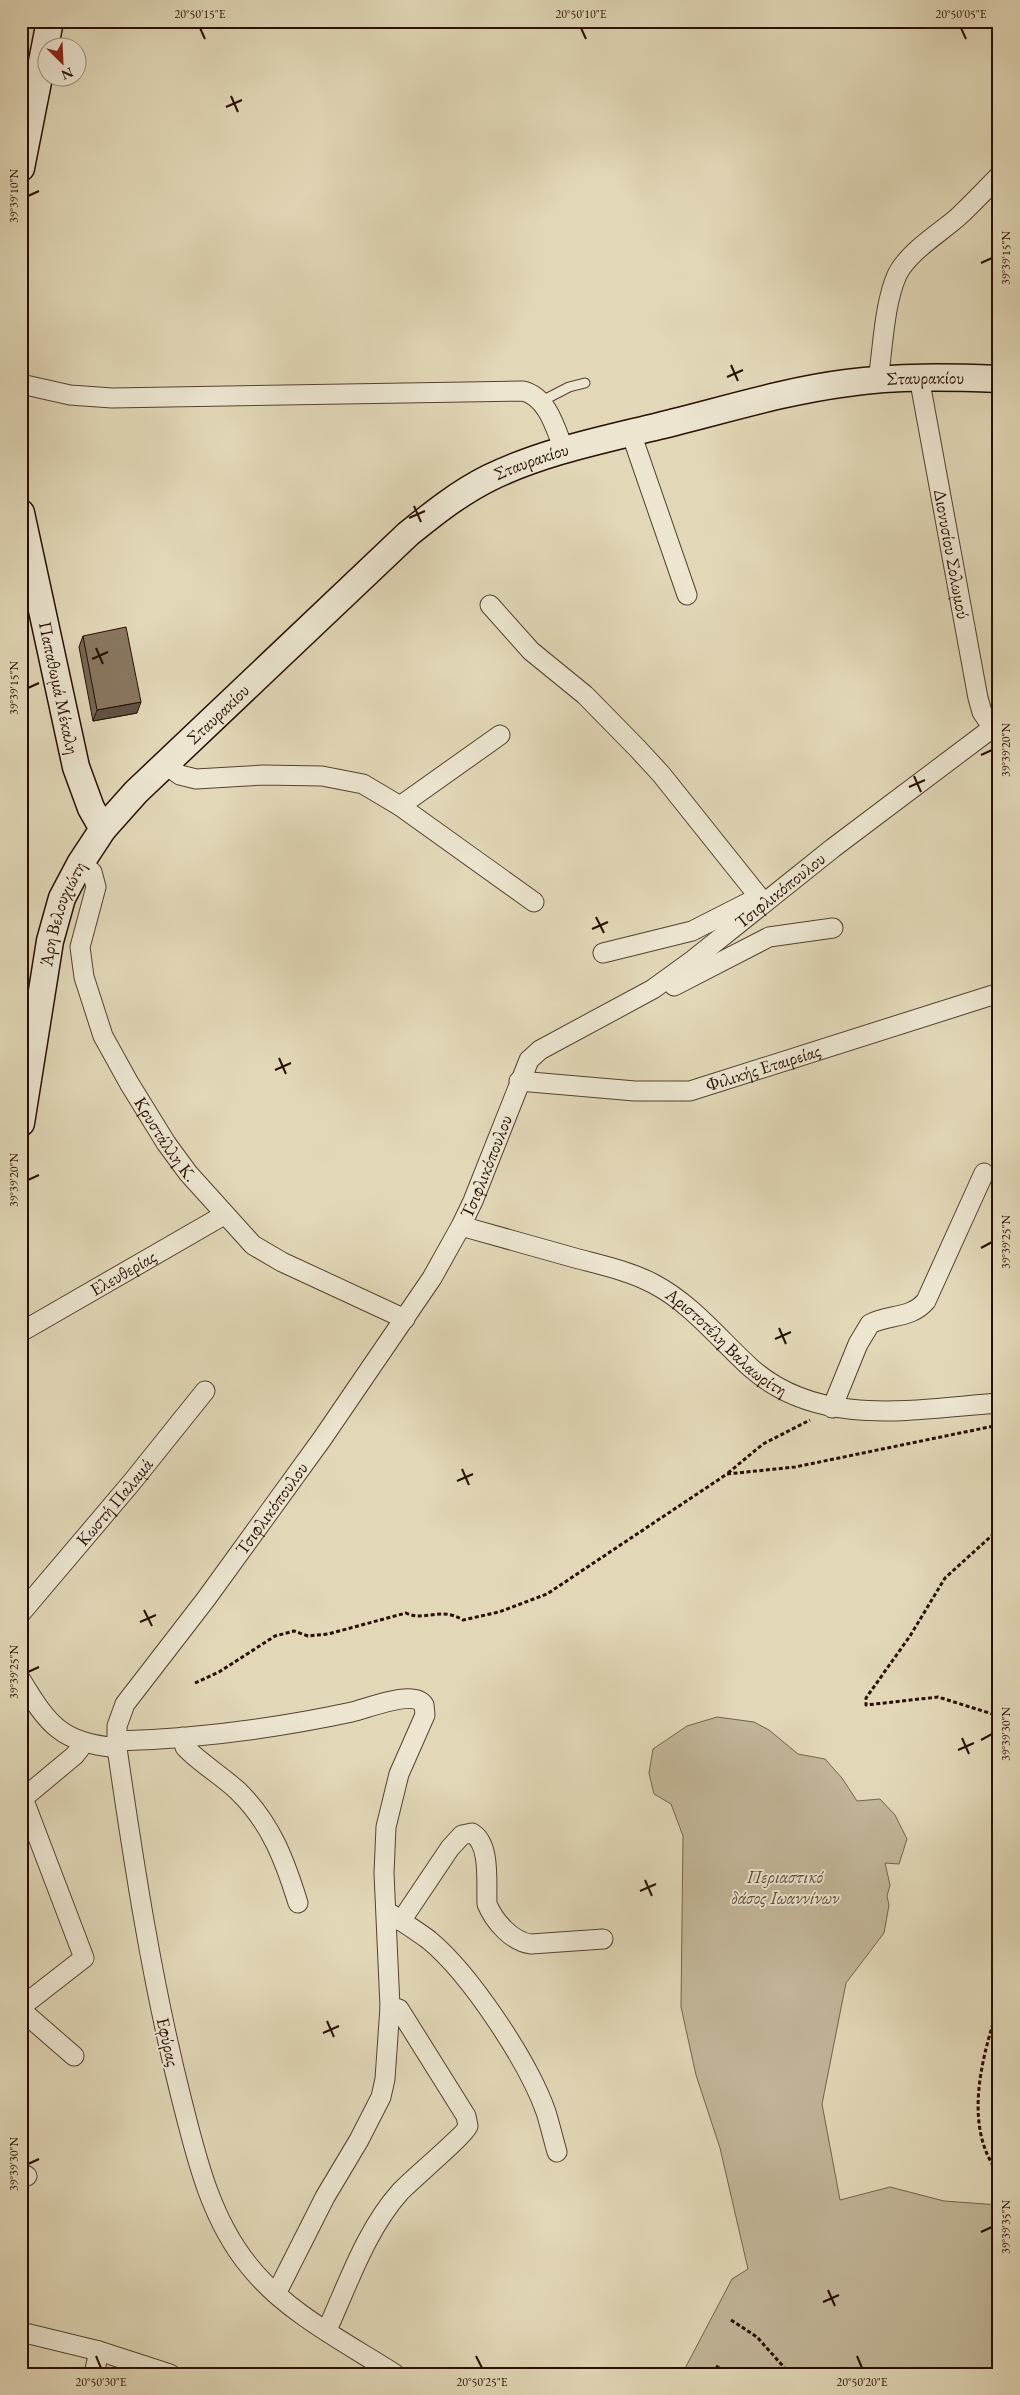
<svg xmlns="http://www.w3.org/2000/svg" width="1020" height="2395" font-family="'EB Garamond',serif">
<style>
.green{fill:#c2b699;stroke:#75624c}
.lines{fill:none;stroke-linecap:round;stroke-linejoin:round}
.lane-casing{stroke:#56402e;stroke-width:11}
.street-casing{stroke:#56402e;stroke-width:21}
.secondary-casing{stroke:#280e00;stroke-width:29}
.path{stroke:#280e00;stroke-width:3;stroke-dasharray:4 2.5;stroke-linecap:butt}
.lane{stroke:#ece6d1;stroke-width:9}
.street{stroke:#ece6d1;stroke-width:19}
.secondary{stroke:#ece6d1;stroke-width:26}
.wall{fill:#766653;stroke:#280e00}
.shaded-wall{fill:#605343;stroke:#280e00}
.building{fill:#897760;stroke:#280e00}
.ticks{fill:none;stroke:#280e00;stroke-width:2}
.labels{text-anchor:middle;stroke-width:4;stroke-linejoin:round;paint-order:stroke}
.street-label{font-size:18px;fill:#280e00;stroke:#ece6d1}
.park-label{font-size:18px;font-style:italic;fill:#5e4936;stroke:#ece6d1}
.neatline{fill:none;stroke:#280e00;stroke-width:2}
.ticks-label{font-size:12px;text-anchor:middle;fill:#280e00}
</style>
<rect width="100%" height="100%" fill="#e2d8b8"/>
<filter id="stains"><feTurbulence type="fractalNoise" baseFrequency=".004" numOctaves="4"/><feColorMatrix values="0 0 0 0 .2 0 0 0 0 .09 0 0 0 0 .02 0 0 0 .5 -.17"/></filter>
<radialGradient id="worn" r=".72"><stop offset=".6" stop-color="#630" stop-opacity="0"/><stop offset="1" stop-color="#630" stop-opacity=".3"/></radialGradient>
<path class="green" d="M717,1717L754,1722L769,1730L798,1754L825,1759L842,1778L857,1801L880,1799L895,1815L907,1839L899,1864L885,1863L890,1885L887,1896L889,1905L884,1933L846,1983L822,2104L840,2200L890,2187L944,2201L999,2205V2374H682L732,2279L748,2269L720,2148L696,2075L681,2007L683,1836L671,1804L654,1794L649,1773L653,1749L687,1726Z"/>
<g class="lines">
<g class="lane-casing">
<path id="lane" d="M540,402L569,387L585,383"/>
</g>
<g class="street-casing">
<g id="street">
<path id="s1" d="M919,377L978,698L982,712L992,727"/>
<path d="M878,380C883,348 884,304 897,275C908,252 940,233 958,217C972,204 985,190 999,176"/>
<path d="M21,384L70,395L112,398L523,391C548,397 556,430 564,450"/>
<path d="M631,433L687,595"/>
<path d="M490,605L531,651L585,695L637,748L661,774L764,903"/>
<path d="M165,764L180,775L196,779L263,775L322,776L363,784L400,806L534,902"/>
<path d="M400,806L500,735"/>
<path id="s2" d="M80,864L92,872L96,887L80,947L84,977L103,1036L129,1083L166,1143L188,1173L253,1245L282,1262L405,1319"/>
<path d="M603,953L692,931L751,901L756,900L763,903"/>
<path d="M674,986L769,937L833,928"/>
<path id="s3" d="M519,1081L635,1091H690L999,993"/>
<path id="s4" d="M461,1226C499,1237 537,1247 575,1258C601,1265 630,1271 654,1284C692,1304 720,1340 751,1368C820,1429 915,1409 999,1403"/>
<path id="s5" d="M21,1332L224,1215"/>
<path d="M832,1408L858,1344L870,1324C889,1314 911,1319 926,1301L984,1173"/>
<path id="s6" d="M21,1613L132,1482L205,1391"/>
<path d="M21,1680C49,1726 61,1742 117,1748"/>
<path d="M182,1737L185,1747L190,1752C205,1766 223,1777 238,1791C271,1823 285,1861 298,1903"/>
<path d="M116,1741C193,1739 277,1728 352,1712C369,1708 414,1689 424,1705L425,1715L399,1774L386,1827L384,1873L390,2007L385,2079L381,2097L359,2140L325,2197L276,2294"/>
<path d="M21,1800L75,1755L84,1743"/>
<path d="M391,1914C404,1923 417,1931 429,1940C470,1974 528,2061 546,2112C550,2125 553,2138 557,2152"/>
<path d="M401,1921L450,1848L462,1835L472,1833C491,1844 486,1883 487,1904C494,1921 512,1942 531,1944L603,1939"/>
<path d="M21,2007L84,1958L23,1798"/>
<path d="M21,2010L74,2056"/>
<path d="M21,2173L27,2176"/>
<path d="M327,2330C348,2284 366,2230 400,2192C411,2180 466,2134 468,2126L466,2116L399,2009L390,2007"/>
<path d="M21,2332L99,2351L170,2374"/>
<path d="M94,2374L99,2351"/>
<path id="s7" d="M395,2374C345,2342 287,2313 250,2267C210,2219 196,2156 181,2097C152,1982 134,1865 117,1748V1726L125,1704L206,1599L322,1439L432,1278L461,1226L473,1201L529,1060L540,1050L653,989L693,960L833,848L999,723"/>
</g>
</g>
<g class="secondary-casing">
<g id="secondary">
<path d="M21,168L50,21"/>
<path id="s8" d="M21,513L76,767L91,808L103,829"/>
<path id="s9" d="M21,1123L50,941L62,898L80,864L103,829L136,792L408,534C434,513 459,493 489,478C542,452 602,440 659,426C721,411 784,391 847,383C898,376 948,377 999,379"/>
</g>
</g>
<path class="path" d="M728,1473L763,1444L810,1420
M999,1529L945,1578L910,1636L866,1698V1705L938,1697L999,1716
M195,1683L219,1672L275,1636L294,1631L308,1636L328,1634L406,1613C425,1622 440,1606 463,1620L499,1612L547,1594L727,1474L795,1467L999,1425
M999,2005C982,2056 962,2127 999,2174
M731,2320L757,2337L790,2374
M716,2366L728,2374"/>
<use href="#lane" class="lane"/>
<use href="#street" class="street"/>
<use href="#secondary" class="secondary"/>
</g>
<path class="wall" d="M83,636L137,713L93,721L79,647Z"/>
<path class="shaded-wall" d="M141,702L137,713L93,721L97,710Z"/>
<path class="building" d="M126,627L141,702L97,710L83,636Z"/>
<path class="ticks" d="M200,28L205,39M581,28L586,39M961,28L966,39M231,96L238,112M226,107L242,100M28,196L39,191M981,263L992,258M731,365L738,381M727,377L743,370M414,506L421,522M409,518L425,511M96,648L103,664M92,659L108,652M28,688L39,683M981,755L992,750M914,776L921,792M909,787L925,780M596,917L604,933M592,929L608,922M279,1058L286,1074M275,1070L291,1063M28,1180L39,1175M981,1248L992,1242M779,1328L786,1344M775,1339L791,1332M462,1469L469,1485M457,1481L473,1474M144,1610L152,1626M140,1622L156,1615M28,1672L39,1667M962,1738L969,1754M981,1740L992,1734M958,1750L974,1743M645,1880L652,1896M640,1891L656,1884M327,2021L334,2037M323,2033L339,2026M28,2164L39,2159M981,2232L992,2227M828,2290L835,2306M823,2302L839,2295M96,2356L101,2368M476,2356L482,2368M857,2356L862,2368"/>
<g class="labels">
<g class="street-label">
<text dy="6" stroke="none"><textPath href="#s9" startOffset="1282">Σταυρακίου</textPath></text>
<text dy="6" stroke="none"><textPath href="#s9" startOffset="878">Σταυρακίου</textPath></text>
<text dy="6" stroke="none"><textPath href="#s1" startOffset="180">Διονυσίου Σολωμού</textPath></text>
<text dy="6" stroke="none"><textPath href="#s8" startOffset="179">Παπαθωμά Μέκαλη</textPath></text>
<text dy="6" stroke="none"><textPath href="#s9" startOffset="472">Σταυρακίου</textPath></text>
<text dy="6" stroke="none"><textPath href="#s7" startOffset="1835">Τσιφλικόπουλου</textPath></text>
<text dy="6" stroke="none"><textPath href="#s9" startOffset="214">Άρη Βελουχιώτη</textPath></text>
<text dy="6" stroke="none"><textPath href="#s3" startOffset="248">Φιλικής Εταιρείας</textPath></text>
<text dy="6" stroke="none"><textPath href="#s2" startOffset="305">Κρυστάλλη Κ.</textPath></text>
<text dy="6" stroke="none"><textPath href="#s7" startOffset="1416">Τσιφλικόπουλου</textPath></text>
<text dy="6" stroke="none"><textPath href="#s5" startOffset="118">Ελευθερίας</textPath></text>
<text dy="6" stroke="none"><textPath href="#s4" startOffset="295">Αριστοτέλη Βαλαωρίτη</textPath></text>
<text dy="6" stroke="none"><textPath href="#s6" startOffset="145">Κωστή Παλαμά</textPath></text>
<text dy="6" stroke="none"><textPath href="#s7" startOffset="1011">Τσιφλικόπουλου</textPath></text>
<text transform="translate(168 2042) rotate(77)" y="6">Εφύρας</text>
</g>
<g class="park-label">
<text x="785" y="1883">Περιαστικό<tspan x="785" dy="21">δάσος Ιωαννίνων</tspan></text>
</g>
</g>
<rect width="1020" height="2395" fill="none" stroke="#e2d8b8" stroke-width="55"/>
<g transform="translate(62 62) rotate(156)"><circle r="24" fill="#ece6d1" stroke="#9e907d"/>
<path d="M0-4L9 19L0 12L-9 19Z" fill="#8f2418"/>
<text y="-8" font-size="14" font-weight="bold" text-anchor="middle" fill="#280e00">N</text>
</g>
<rect x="28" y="28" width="964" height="2340" class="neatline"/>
<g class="ticks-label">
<text x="200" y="18">20°50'15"E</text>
<text x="581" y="18">20°50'10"E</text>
<text x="961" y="18">20°50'05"E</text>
<text transform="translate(14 196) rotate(-90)" y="4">39°39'10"N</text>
<text transform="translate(1006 258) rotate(-90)" y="4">39°39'15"N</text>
<text transform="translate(14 688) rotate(-90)" y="4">39°39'15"N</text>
<text transform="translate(1006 750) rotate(-90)" y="4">39°39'20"N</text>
<text transform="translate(14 1180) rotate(-90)" y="4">39°39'20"N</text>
<text transform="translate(1006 1242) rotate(-90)" y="4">39°39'25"N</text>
<text transform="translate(14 1672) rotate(-90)" y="4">39°39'25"N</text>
<text transform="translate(1006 1734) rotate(-90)" y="4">39°39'30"N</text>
<text transform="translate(14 2164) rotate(-90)" y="4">39°39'30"N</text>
<text transform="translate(1006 2227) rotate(-90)" y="4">39°39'35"N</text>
<text x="101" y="2386">20°50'30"E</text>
<text x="482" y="2386">20°50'25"E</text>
<text x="862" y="2386">20°50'20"E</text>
</g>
<rect width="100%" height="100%" filter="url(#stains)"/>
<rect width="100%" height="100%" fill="url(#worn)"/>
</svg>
